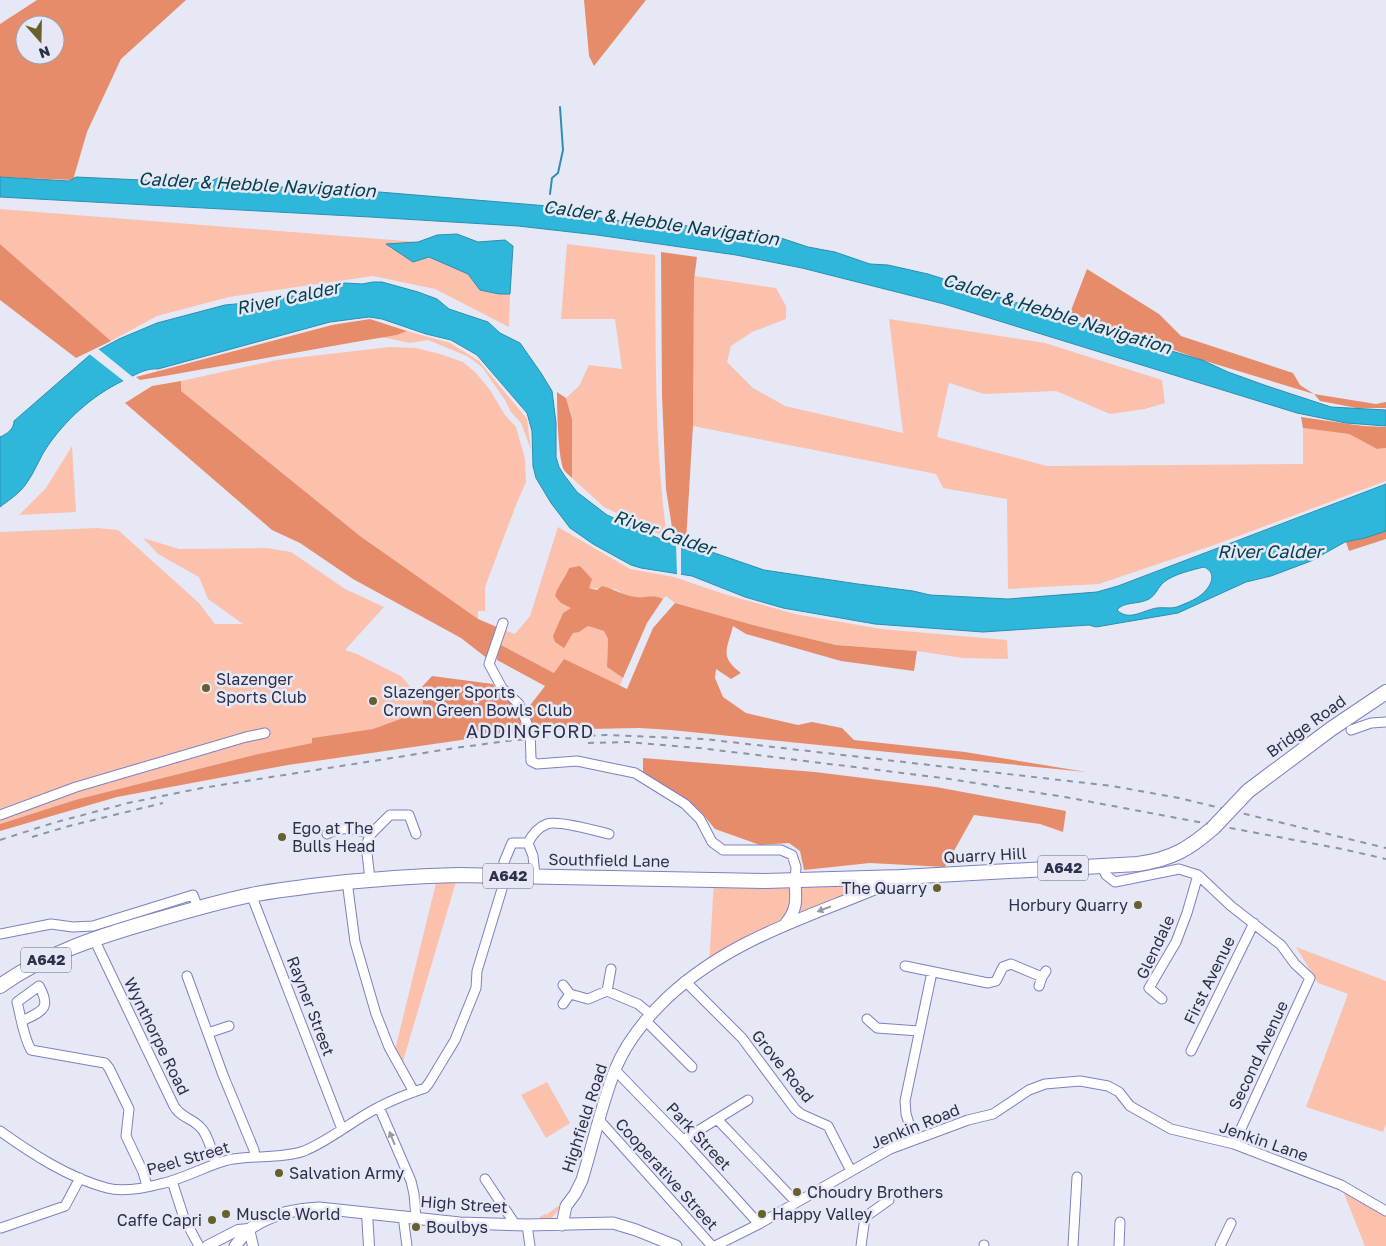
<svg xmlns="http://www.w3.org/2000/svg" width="1386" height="1246" font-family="'Golos Text',sans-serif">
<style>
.green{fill:#fbc1ac}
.forest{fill:#e78c6a;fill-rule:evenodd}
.water{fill:#2eb6db;stroke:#2e8eb0;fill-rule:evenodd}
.pier{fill:#e6e8f6}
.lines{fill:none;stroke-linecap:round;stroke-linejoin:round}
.stream{stroke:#2e8eb0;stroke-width:2}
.minor-casing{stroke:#7d80c1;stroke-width:11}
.tertiary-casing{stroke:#7d80c1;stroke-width:12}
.secondary-casing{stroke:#7d80c1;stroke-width:13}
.trunk-casing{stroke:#7d80c1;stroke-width:16}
.minor{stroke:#fff;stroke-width:9}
.tertiary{stroke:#fff;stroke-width:10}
.secondary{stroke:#fff;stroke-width:11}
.trunk{stroke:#fff;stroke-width:14}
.rail{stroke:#9092a6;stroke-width:2;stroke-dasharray:6 6;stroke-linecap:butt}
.minor-bridge-casing{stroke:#7d80c1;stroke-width:11;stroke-linecap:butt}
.trunk-bridge-casing{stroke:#7d80c1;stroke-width:16;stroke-linecap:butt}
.minor-bridge{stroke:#fff;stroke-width:9}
.trunk-bridge{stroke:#fff;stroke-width:14}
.oneway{fill:#9697a5}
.poi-dot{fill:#675f2c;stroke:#e6e8f6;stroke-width:2}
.labels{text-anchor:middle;stroke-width:5;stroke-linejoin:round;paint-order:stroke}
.shield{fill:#e6e8f6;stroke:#65667e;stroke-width:1}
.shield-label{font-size:15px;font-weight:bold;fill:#2e2f4b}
.poi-label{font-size:16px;fill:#2e2f4b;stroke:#e6e8f6;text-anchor:start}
.street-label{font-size:16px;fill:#2e2f4b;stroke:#e6e8f6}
.water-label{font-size:18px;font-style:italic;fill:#05404f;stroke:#e6e8f6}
.neighbourhood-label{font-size:18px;letter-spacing:1px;fill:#2e2f4b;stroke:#e6e8f6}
</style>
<rect width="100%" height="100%" fill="#e6e8f6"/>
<path class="green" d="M0,209L418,242L387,245L429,257L468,274L480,290L499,294H510L509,327L435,289L373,276L229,297L157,316L111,341L0,244Z
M567,244L655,255C656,349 654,444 667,538L604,507L572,478V419L566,398L579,386L589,365L622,369L615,319H561Z
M694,276L776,288L786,306V319L752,332L731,346L727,362L753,388L785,406L903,433L889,319L1045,343L1162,380L1165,403L1145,409L1110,414L1056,391L984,394L949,383L937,437L1047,466L1303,464V428L1349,434L1377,449L1386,448V481L1217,544L1099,584L1008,589L1007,499L943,488L936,474L693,426Z
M407,331L450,343L479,361L527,419L531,450L521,423L511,412L505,400L482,367L467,356L428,340L410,343L381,337L397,335Z
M390,347L416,348L440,354L463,362L476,373L490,390L505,415L516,427L525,459L526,482L516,505L485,587V611H478V620L360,536L180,391L181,381L277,360Z
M72,446L76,512L19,515L46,488Z
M558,527L630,569L674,577L724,594L795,614L881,629L1007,640L1008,659L963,658L917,651L836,645L753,625L675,603L666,596L663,599L658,597L638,598L625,595L615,589L588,588L569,568L565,579L572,608L563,613L559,625C573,633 574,635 588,626L604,631L608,639L607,667L623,678L619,687L554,673L499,644L504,630L515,634L530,616Z
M97,528L118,530L199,603L215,624H243L208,599L199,577L158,554L143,538L179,549L267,548L291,552L345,589L384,607L345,650L357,654L401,676L423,701L422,711L373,729L312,738V743L258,754L75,800L0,824V532Z
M438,875H458L401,1068L394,1054Z
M901,877L709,965L714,880Z
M1296,947L1386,981V1124L1383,1132L1306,1107L1348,994L1318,983Z
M547,1082L570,1123L546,1138L521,1095Z
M1343,1191L1379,1209L1386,1215V1246H1365Z
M558,1206L560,1208L552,1218L540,1219V1217L545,1214L546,1215Z"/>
<path class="forest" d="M37,0H186L121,59L87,132L73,180L0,177V24ZM25,25H55V55H25Z
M584,0H646L594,66L589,56Z
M0,244L111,341L76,358L0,300Z
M661,252L697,257L694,280L693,425L686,542L674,540L666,489L662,396Z
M1087,269L1159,314L1181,336L1293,373L1300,385L1314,394L1376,404L1386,402V408H1357L1320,401L1314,394L1202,360L1070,313Z
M370,319L407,331L397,335C311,349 226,366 140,380L136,377L332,325Z
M181,381V391L360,536L478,619L497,627L488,659L461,638L353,579L300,543L272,530L125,403L152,386Z
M557,392L566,398L572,419V478C570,476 566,473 564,470C558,460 557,406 557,392Z
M1301,417L1363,426L1386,427V448L1377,449L1349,434L1303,428Z
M1386,531V539L1349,551L1346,542L1365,538Z
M580,566L592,579L589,588L597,590L602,586C614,589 624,596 636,597C646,598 654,594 663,599L647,623L623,678L607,667L608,639L604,631L588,626L579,632L573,633L564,648L555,642L553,636L563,613L571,608L561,603L555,596C558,585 565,579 569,568Z
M675,603L753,625L836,645L917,651L914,671L841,661L746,634L733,626C727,650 719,656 741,673L731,679L716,669L715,678L723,697L746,713L798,725L812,722L842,728L854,740L965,752L1086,772L671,730L640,728L534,730L528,708L545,686L497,660L499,644L554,673L564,659L627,689L653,628Z
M432,676L493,684L502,696L516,705L523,731L288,765L117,797L0,831V824L75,800L258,754L312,743V738L373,729L422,711L423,701L420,689Z
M643,758L815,772L936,787L1066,811L1063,832L1040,824L974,815L945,867L870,863L804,870L800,851L789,843L760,845L715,829L701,812L643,772Z"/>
<path class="water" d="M0,177L69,181L76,177L207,183L220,177L241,185L379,192L548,206L578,215L645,224H665L714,228L781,238L808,247L835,252L870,264L888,265L928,274L978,290L1100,330L1202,360L1228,372L1267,386L1331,407L1386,410V426L1346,423L1297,413L944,304L802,268L736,255L597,235L518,226L370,217L0,197Z
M457,234L478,242L505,240L513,246L510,294H499L480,290L468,274L429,257L413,262L386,244L418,242L437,235Z
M373,282H382L418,292L437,299L449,309L488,322L500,333L520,343L541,373L552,391L556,423V457L559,467L564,475L577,492L607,515L669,543L700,548L764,570L858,584L913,591L930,595L1008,599L1097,592L1118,586L1386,484V531L1365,538L1345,542L1311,561L1271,576L1246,582L1178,613L1096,627L1089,625L983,632L875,624L783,608L745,597L692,576L641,568L631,565L593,544L570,528L551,503L536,478L533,466L532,431L527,413L477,355L451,340L426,334L382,319L369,317L330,322L158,369C148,368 138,373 129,378C97,392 70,415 49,444C40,456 35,472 26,484C20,493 9,500 0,507V437C7,434 14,429 14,421L91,354L119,339L157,323L225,305L276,300L345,283L362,284ZM1204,567C1218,573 1211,587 1201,595C1195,600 1184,604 1177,607C1170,609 1164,607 1157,608C1143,610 1129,622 1117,610C1124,601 1138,605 1149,599C1156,595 1158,587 1164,582C1174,574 1192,570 1204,567Z"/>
<path class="pier" d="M97,348L134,378L125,382L88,353Z
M676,543H681V576L677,575Z"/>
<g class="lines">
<path class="stream" d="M550,194L552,178L558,173L563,150L560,107"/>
<g class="minor-casing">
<path id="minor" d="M503,623L489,664L502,688L519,704L530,731
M1351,730L1371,723L1386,722
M531,758V761L537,764L577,761L635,773L685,804L700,819L712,842L723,850H781L792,855L796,867L795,881
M0,815L76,787L246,737L265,733
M327,834C342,825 355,829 371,834L390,815H409L416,834
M504,862L512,843H528
M1102,866L1106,875L1115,882L1179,869L1198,875L1231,906L1281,945L1295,964L1310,978L1234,1144
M535,876L533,856L528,843C532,835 539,827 547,824C557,820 597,831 609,834
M370,879L366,845L371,834
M347,881L355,942L376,1014L389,1047L414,1092
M251,894L342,1129
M0,934L51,924L73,927L93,926L193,895L198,908
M94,939L174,1106C180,1117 191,1118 199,1126C209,1134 211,1152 216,1163
M905,966L988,983L996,981L1003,967L1011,964L1042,977
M187,976L223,1075L254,1150L255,1157
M685,981L742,1038L795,1109L801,1114L828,1126L851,1171
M563,985L570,994L588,999L607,991L638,1004L650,1014
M1039,986L1042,977L1046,971
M607,991L611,969
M1162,999L1149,988L1176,942L1187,913L1198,875
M563,1004L570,994
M867,1019L877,1028L919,1031
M645,1020L692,1067
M22,1021C42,1011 52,1009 39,986L17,1002C21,1017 23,1036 31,1050L99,1062L105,1063L109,1068L129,1109L126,1136L143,1172L147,1186
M208,1033L229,1026
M1191,1051L1254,923
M615,1070L683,1140L759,1224
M379,1107L411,1181L414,1194L416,1218
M717,1119L796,1202
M600,1121L712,1246
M0,1131C32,1154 69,1178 107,1188C123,1192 145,1188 160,1184C184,1179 205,1166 228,1160C251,1155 282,1159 304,1151C331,1140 353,1120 379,1107C394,1099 410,1093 425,1088L429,1083L455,1040L476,988L477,971L502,889
M914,1139L906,1114L905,1101L932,972
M683,1140L748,1100
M485,1179L515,1224
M172,1181L184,1218L199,1246
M403,1216L407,1246
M527,1225L530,1246
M1,1228L65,1206L80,1178
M715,1246L759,1224L890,1149L968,1120L993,1114L1029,1090L1045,1084L1080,1081L1108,1086L1119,1092L1130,1106L1171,1129L1234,1144L1341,1185L1386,1211
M861,1246L865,1217L889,1200
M984,1246V1245
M1073,1246L1077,1177
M1119,1246L1120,1222
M1220,1246L1231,1223"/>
</g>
<g class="tertiary-casing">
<path id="tertiary" d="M367,1213L369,1246
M207,1246L238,1230L249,1229L253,1246"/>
</g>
<g class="secondary-casing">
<path id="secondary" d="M786,923C798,908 796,899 795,881
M562,1225L566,1206L575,1194L582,1180C593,1144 601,1106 615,1070C626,1042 646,1018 668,997C736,934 818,915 900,878
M235,1246C240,1240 245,1233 251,1228C270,1215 296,1209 319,1208L460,1223L527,1225L613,1223L636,1230L676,1246"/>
</g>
<g class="trunk-casing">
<path id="trunk" d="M1248,791L1331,729L1386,692
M0,986C45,954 97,937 149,922C183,912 217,902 251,895C271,891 291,889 311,886C360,880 409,876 458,875L765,881L901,877L1138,864C1172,859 1189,849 1214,827"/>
</g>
<use href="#minor" class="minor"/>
<use href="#tertiary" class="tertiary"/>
<use href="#secondary" class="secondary"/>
<use href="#trunk" class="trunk"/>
<path class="rail" d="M588,743L628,742L700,748L943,778L1065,797L1342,849L1386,859
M32,837L69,826L163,803
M0,840L53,823L128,803L202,788L455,748L507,741L552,737L606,735L704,739L1112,786L1179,798L1386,848"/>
<g class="minor-bridge-casing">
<path id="minor-bridge" d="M530,731L531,758"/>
</g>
<g class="trunk-bridge-casing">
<path id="trunk-bridge" d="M1214,827L1248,791"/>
</g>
<use href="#minor-bridge" class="minor-bridge"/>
<use href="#trunk-bridge" class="trunk-bridge"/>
</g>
<defs><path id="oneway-solid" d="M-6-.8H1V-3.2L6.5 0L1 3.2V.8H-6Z" transform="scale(1.25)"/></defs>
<g class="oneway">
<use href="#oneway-solid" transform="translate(824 909) rotate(159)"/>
<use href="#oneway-solid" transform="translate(392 1138) rotate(-112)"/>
</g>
<g class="poi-dot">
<circle cx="206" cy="688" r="5"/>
<circle cx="373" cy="701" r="5"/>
<circle cx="282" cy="837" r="5"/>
<circle cx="937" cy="888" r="5"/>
<circle cx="1138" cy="905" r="5"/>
<circle cx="279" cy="1173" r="5"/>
<circle cx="797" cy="1192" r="5"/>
<circle cx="226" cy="1214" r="5"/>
<circle cx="762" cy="1214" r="5"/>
<circle cx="212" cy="1220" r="5"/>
<circle cx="416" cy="1227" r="5"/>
</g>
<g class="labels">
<g class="shield">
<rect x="1038" y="855.5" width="50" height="25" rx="4"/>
<rect x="483" y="863.5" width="50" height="25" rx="4"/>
<rect x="21" y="947.5" width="50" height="25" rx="4"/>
</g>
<g class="shield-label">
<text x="1063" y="873">A642</text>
<text x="508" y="881">A642</text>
<text x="46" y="965">A642</text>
</g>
<g class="poi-label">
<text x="216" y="685">Slazenger<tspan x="216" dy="18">Sports Club</tspan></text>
<text x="383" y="698">Slazenger Sports<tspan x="383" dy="18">Crown Green Bowls Club</tspan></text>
<text x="292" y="834">Ego at The<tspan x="292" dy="18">Bulls Head</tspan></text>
<text x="927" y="894" text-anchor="end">The Quarry</text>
<text x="1128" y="911" text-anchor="end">Horbury Quarry</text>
<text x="289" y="1179">Salvation Army</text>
<text x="807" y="1198">Choudry Brothers</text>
<text x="236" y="1220">Muscle World</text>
<text x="772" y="1220">Happy Valley</text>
<text x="202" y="1226" text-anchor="end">Caffe Capri</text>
<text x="426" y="1233">Boulbys</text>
</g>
<g class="street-label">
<text transform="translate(1306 726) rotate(-36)" y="6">Bridge Road</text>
<text transform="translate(985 855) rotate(-3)" y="6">Quarry Hill</text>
<text transform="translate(609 860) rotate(1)" y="6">Southfield Lane</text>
<text transform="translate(1155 947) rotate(-65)" y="6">Glendale</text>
<text transform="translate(1209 980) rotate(-64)" y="6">First Avenue</text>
<text transform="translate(311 1006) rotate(69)" y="6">Rayner Street</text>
<text transform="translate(157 1036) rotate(64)" y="6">Wynthorpe Road</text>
<text transform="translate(1258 1055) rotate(-65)" y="6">Second Avenue</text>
<text transform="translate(783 1066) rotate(51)" y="6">Grove Road</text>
<text transform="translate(584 1118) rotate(-72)" y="6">Highfield Road</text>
<text transform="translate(915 1126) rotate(-22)" y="6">Jenkin Road</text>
<text transform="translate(699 1136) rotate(47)" y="6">Park Street</text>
<text transform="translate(1264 1141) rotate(19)" y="6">Jenkin Lane</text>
<text transform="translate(188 1158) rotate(-16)" y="6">Peel Street</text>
<text transform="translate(667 1174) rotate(48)" y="6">Cooperative Street</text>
<text transform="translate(464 1204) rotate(4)" y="6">High Street</text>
</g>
<g class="water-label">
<text transform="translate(257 185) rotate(3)" y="6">Calder &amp; Hebble Navigation</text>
<text transform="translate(661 223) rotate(8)" y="6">Calder &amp; Hebble Navigation</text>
<text transform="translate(288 298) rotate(-12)" y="6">River Calder</text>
<text transform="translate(1057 314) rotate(17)" y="6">Calder &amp; Hebble Navigation</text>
<text transform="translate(664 533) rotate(19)" y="6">River Calder</text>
<text x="1270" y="558">River Calder</text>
</g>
<g class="neighbourhood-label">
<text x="530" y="738">ADDINGFORD</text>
</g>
</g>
<g transform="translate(40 40) rotate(160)"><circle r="24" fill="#e6e8f6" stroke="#9c9eb2"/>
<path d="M0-4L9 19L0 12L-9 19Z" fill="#675f2c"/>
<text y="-8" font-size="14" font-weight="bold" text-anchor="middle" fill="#2e2f4b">N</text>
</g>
</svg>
